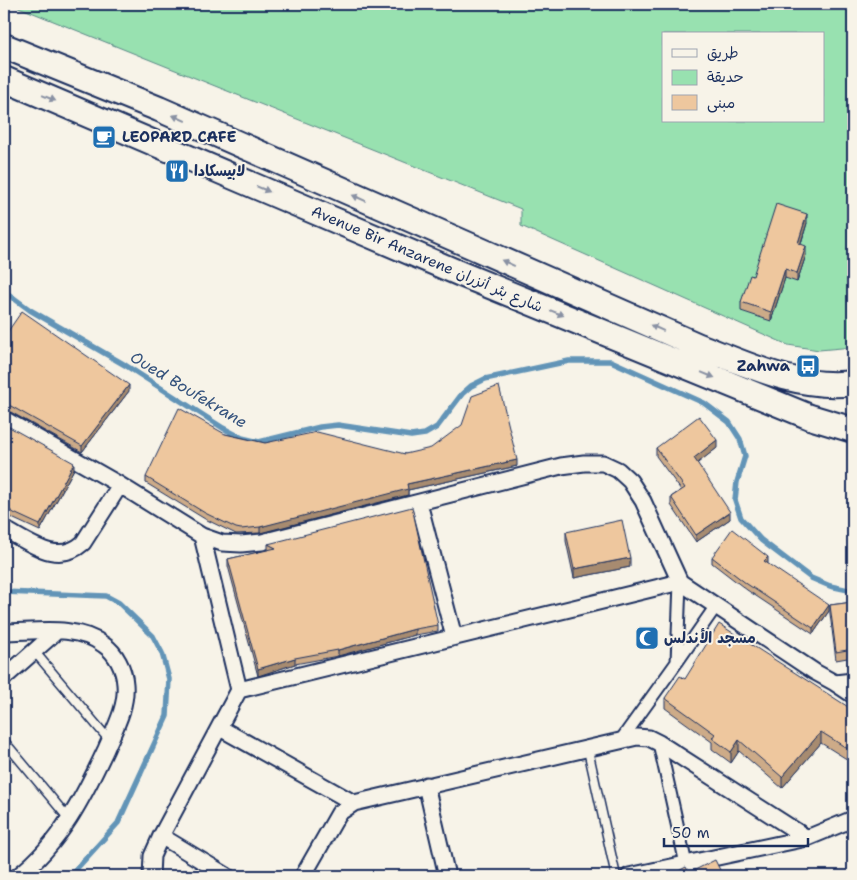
<svg xmlns="http://www.w3.org/2000/svg" width="857" height="880" font-family="'Shantell Sans','Playpen Sans Arabic',sans-serif">
<style>
.green{fill:#98e1b0;stroke:#5a8887;fill-rule:evenodd}
.lines{fill:none;stroke-linecap:round;stroke-linejoin:round}
.stream{stroke:#6294b7;stroke-width:5.5}
.service-casing{stroke:#1b2f5e;stroke-width:11}
.pedestrian-casing{stroke:#1b2f5e;stroke-width:15}
.minor-casing{stroke:#1b2f5e;stroke-width:19}
.primary-casing{stroke:#1b2f5e;stroke-width:28}
.service{stroke:#f7f3e8;stroke-width:8}
.pedestrian{stroke:#f7f3e8;stroke-width:11}
.minor{stroke:#f7f3e8;stroke-width:15}
.primary{stroke:#f7f3e8;stroke-width:24}
.wall{fill:#cdab88;stroke:#1b2f5e}
.shaded-wall{fill:#a78b6f;stroke:#1b2f5e}
.building{fill:#eec79e;stroke:#1b2f5e}
.oneway{fill:#8991a3}
.labels{text-anchor:middle;stroke-width:4;stroke-linejoin:round;paint-order:stroke}
.poi-label{font-size:15px;font-weight:bold;fill:#1b2f5e;stroke:#f7f3e8;text-anchor:start}
.street-label{font-size:15px;fill:#1b2f5e;stroke:#f7f3e8}
.water-label{font-size:16px;font-style:italic;fill:#33517c;stroke:#f7f3e8}
</style>
<rect width="100%" height="100%" fill="#f7f3e8"/>
<filter id="ink" filterUnits="userSpaceOnUse"><feTurbulence type="fractalNoise" baseFrequency=".02" numOctaves="2"/><feDisplacementMap in="SourceGraphic" scale="10" xChannelSelector="R" yChannelSelector="G"/><feConvolveMatrix kernelMatrix="1 2 1 2 8 2 1 2 1" color-interpolation-filters="sRGB"/></filter>
<g filter="url(#ink)">
<path class="green" d="M11,4H853V347L819,350L788,345L521,226V209ZM663,34H823V121H663Z"/>
<g class="lines">
<path class="stream" d="M4,291L30,310L125,365L223,428L242,438L259,442L320,427L338,425L411,436L425,434L437,427L462,394L471,386L485,379L569,361H611L704,403L729,422L740,439L745,456L737,482L735,500L741,518L761,540L811,578L830,586L853,591
M4,592L106,596L119,603L153,636L162,653L169,679L167,716L118,823L70,876"/>
<g class="service-casing">
<path id="service" d="M34,651L110,741
M4,741L69,819
M588,750L616,876
M4,871L8,876"/>
</g>
<g class="pedestrian-casing">
<path id="pedestrian" d="M677,662L716,606
M621,740L677,662L680,582
M659,743L686,864"/>
</g>
<g class="minor-casing">
<path id="minor" d="M4,419L120,485L202,536L222,543L241,544L262,542L561,466L584,463H603L618,470L630,481L643,501L680,582L815,672L835,683L853,681
M419,503L454,637
M4,529C29,542 57,566 83,543L120,485
M4,632C35,632 77,624 104,645C116,653 124,669 125,684C127,707 115,728 106,749C84,796 60,844 18,876
M4,678L57,631
M835,683L853,695
M239,690L680,582
M220,728L354,803
M426,785L447,876
M161,836L227,876
M151,876L152,856L161,836L239,690L202,536
M303,876L339,813L354,803L637,737L649,738L659,743L807,838
M629,876L807,838L853,819"/>
</g>
<g class="primary-casing">
<path id="primary" d="M4,46L159,109L699,346C748,365 799,390 853,383
M4,79L461,274L810,417L853,430"/>
</g>
<use href="#service" class="service"/>
<use href="#pedestrian" class="pedestrian"/>
<use href="#minor" class="minor"/>
<use href="#primary" class="primary"/>
</g>
<path class="wall" d="M807,223L801,244L806,255L797,282L785,278L771,321L741,311V302L753,276Z
M4,337L129,391L82,452L9,411L4,410Z
M4,424L74,469L40,531L14,519L4,512Z
M225,434L265,443L405,454L517,466L408,490V495L260,533L236,534L205,519L146,483V477Z
M656,448H717L697,463L730,519L696,542L671,505V497L681,490L656,456Z
M566,532L630,567L574,578L566,541Z
M268,544L438,625V631L415,635L338,656L295,664L258,676L228,566V559L268,550Z
M712,557L768,563H767L829,611L813,634L747,590L712,563Z
M853,602V657L836,660L830,614V605Z
M685,679L853,710V763L821,743L782,788L739,751L731,763L712,749V742L665,708V698Z
M853,764V779L851,778V767Z"/>
<path class="shaded-wall" d="M807,214V223L798,252V243Z
M806,246V255L797,282V273Z
M785,269V278L771,321V312Z
M129,385V391L82,452V446Z
M717,440V448L694,466V458Z
M517,460V466L408,490V495L260,533V527L407,484Z
M74,463V469L40,531V525Z
M730,512V519L696,542V535Z
M768,557V563L764,567V561Z
M630,558V567L574,578V569Z
M829,605V611L813,634V628Z
M415,629V635L338,656V650Z
M295,658V664L258,676V669Z
M821,732V743L782,788V777Z
M739,740V751L731,763V752Z"/>
<path class="building" d="M776,204L807,214L798,243L806,246L797,273L785,269L771,312L741,302L750,275L753,276Z
M22,311L129,385L82,446L9,405L4,404V337Z
M499,386L517,460L407,484L408,489L260,527L241,529L236,528L205,513L146,477L179,408L225,434L265,443L317,432L405,454L431,448L462,425L472,396Z
M699,416L717,440L694,458L730,512L696,535L671,497L685,488L656,448Z
M4,424L74,463L40,525L14,513L4,506Z
M412,507L438,625L415,629L338,650L295,658L258,669L228,559L276,548L268,544Z
M622,520L630,558L574,569L566,532Z
M732,529L768,557L764,561L829,605L813,628L747,584L712,557Z
M853,602V649L836,652L830,605Z
M719,624L853,710V752L821,732L782,777L739,740L731,752L712,738L715,734L665,698L680,676L685,679Z
M715,860L723,876H669L686,867L689,873Z"/>
<defs><path id="oneway-solid" d="M-6-.8H1V-3.2L6.5 0L1 3.2V.8H-6Z" transform="scale(1.25)"/></defs>
<g class="oneway">
<use href="#oneway-solid" transform="translate(49 98) rotate(23)"/>
<use href="#oneway-solid" transform="translate(179 118) rotate(-156)"/>
<use href="#oneway-solid" transform="translate(263 189) rotate(23)"/>
<use href="#oneway-solid" transform="translate(359 198) rotate(-156)"/>
<use href="#oneway-solid" transform="translate(508 263) rotate(-156)"/>
<use href="#oneway-solid" transform="translate(557 313) rotate(22)"/>
<use href="#oneway-solid" transform="translate(657 328) rotate(-156)"/>
<use href="#oneway-solid" transform="translate(708 375) rotate(22)"/>
</g>
</g>
<defs>
<g id="cafe-square" transform="scale(1.25)"><rect x="-9" y="-9" width="18" height="18" rx="4" fill="#1f6fb2" stroke="#f7f3e8"/><path d="M-5.5-4.5H6V0H3Q3 3.5 0 3.5H-2.5Q-5.5 3.5-5.5 0ZM3-3.2v2h1.7v-2ZM-6 4.5H4V6H-6Z" fill="#fff"/></g>
<g id="restaurant-square" transform="scale(1.25)"><rect x="-9" y="-9" width="18" height="18" rx="4" fill="#1f6fb2" stroke="#f7f3e8"/><path d="M-5-6h1v4h1v-4h1v4h1v-4h1v5L-1.5 .5V6h-2V.5L-5-1ZM5-6V6H3V1.5H1.5Q1.5-4 5-6Z" fill="#fff"/></g>
<g id="bus-square" transform="scale(1.25)"><rect x="-9" y="-9" width="18" height="18" rx="4" fill="#1f6fb2" stroke="#f7f3e8"/><path d="M-5-6H5V4H4V6H2V4H-2V6H-4V4H-5ZM-3.5-4V0h7V-4ZM-3.5 1.2v1.5H-2V1.2ZM2 1.2v1.5H3.5V1.2Z" fill="#fff"/></g>
<g id="mosque-square" transform="scale(1.25)"><rect x="-9" y="-9" width="18" height="18" rx="4" fill="#1f6fb2" stroke="#f7f3e8"/><path d="M3.5-4.9A6 6 0 1 0 3.5 4.9A5 5 0 1 1 3.5-4.9Z" fill="#fff"/></g>
</defs>
<g fill-rule="evenodd">
<use href="#cafe-square" x="104" y="137"/>
<use href="#restaurant-square" x="177" y="171"/>
<use href="#bus-square" x="808" y="366"/>
<use href="#mosque-square" x="647" y="638"/>
</g>
<g class="labels">
<g class="poi-label">
<text x="122" y="142">LEOPARD CAFE</text>
<text x="194" y="176">لابيسكادا</text>
<text x="790" y="371" text-anchor="end">Zahwa</text>
<text x="664" y="643">مسجد الأندلس</text>
</g>
<g class="street-label">
<text transform="translate(427 259) rotate(23)" y="5">Avenue Bir Anzarene شارع بئر أنزران</text>
</g>
<g class="water-label">
<text transform="translate(189 389) rotate(31)" y="6">Oued Boufekrane</text>
</g>
</g>
<rect width="857" height="880" fill="none" stroke="#f7f3e8" stroke-width="20"/>
<rect x="10" y="10" width="837" height="860" fill="none" stroke="#1b2f5e" stroke-width="2" filter="url(#ink)"/>
<rect x="662" y="32" width="162" height="90" fill="#f7f3e8" stroke="#9fa5b1"/>
<rect x="672" y="49" width="25" height="8" fill="#f7f3e8" stroke="#9fa5b1"/>
<text x="707" y="58" font-size="15" fill="#1b2f5e">طريق</text>
<rect x="672" y="70" width="25" height="15" fill="#98e1b0" stroke="#9fa5b1"/>
<text x="707" y="82" font-size="15" fill="#1b2f5e">حديقة</text>
<rect x="672" y="95" width="25" height="15" fill="#eec79e" stroke="#9fa5b1"/>
<text x="707" y="108" font-size="15" fill="#1b2f5e">مبنى</text>
<path d="M664 838v8h144v-8" fill="none" stroke="#1b2f5e" stroke-width="2.5"/>
<text x="672" y="838" font-size="15" fill="#1b2f5e" stroke="#f7f3e8" stroke-width="4" paint-order="stroke">50 m</text>
</svg>
